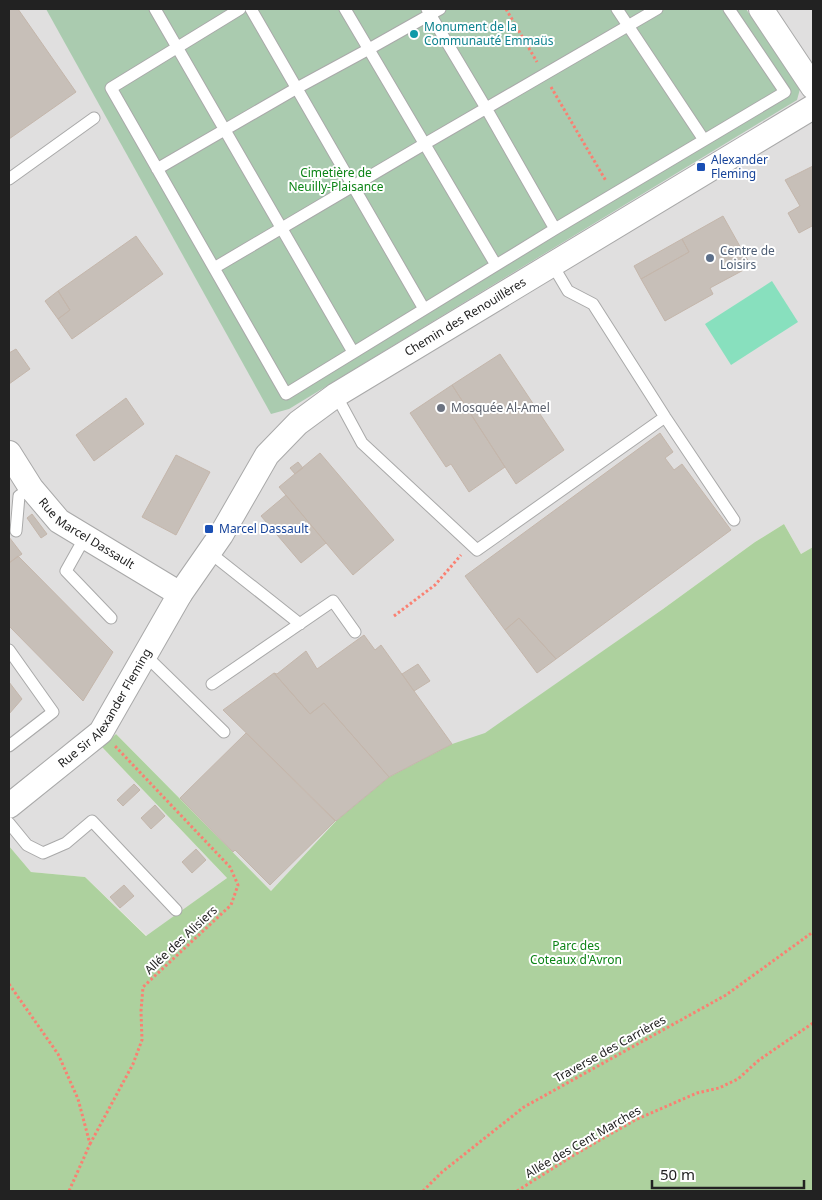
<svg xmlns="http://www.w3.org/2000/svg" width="822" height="1200" font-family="'Noto Sans',sans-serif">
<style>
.residential{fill:#e0dfdf}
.forest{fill:#add19e}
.cemetery{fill:#aacbaf}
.pitch{fill:#88e0be}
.building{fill:#c7bfb8;stroke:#c4b6ab}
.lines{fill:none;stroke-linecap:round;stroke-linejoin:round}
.lane-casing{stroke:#a9a9a9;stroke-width:13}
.street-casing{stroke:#a9a9a9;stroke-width:26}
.path{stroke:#fa8072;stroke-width:3;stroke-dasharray:2.5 2.5;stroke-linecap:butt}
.lane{stroke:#fff;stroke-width:11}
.street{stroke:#fff;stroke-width:24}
.culture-dot{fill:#0f9aa8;stroke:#fff;stroke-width:2}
.transit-dot{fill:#1a4fb4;stroke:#fff;stroke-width:2}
.service-dot{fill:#5c6f8a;stroke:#fff;stroke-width:2}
.worship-dot{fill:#6b7280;stroke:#fff;stroke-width:2}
.labels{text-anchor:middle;stroke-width:4;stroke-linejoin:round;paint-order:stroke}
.culture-label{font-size:12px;fill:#0d838f;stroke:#fff;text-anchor:start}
.transit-label{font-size:12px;fill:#164399;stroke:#fff;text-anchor:start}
.park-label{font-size:12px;fill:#0c8416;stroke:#fff}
.service-label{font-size:12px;fill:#4e5e75;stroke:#fff;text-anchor:start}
.street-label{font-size:12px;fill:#222;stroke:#fff}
.worship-label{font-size:12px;fill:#5b616d;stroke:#fff;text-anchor:start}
</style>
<rect width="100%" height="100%" fill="#f2efe9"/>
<path class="residential" d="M9,9H813V547L801,554L784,524L755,542L663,609L485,734L452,744L389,777L336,821L271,891L116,734L102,747L227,878L147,936L85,877L31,872L9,846Z"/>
<path class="forest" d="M784,524L801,554L813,547V1191H9V846L31,872L85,877L146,936L227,878L102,747L116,734L271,891L336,821L389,777L452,744L485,733L663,609L755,542Z"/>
<path class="cemetery" d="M46,9H746L800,89L797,100L289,409L271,414Z"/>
<path class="pitch" d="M772,281L798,322L731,365L705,324Z"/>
<path class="building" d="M9,9H18L76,92L9,139Z
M813,166V228L812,226L799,233L788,213L800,206L785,180Z
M723,216L751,266L710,288L713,294L665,321L641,279L689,252L682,239Z
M136,236L163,274L72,339L58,319L70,310L58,291Z
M682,239L689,252L641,279L634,266Z
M58,291L70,310L58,319L45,301Z
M16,349L30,369L9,384V353Z
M500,354L564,450L516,484L452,385Z
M452,385L505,467L469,492L451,464L446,467L410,413Z
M126,398L144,424L94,461L76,435Z
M660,433L673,452L665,458L674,470L682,464L731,530L556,659L519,618L505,630L465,576Z
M320,453L394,540L353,575L279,487Z
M176,455L210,472L176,535L142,517Z
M298,462L303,468L295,474L290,468Z
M286,495L326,543L301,563L261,516Z
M32,514L47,534L41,538L27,518Z
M9,537L22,554L9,563Z
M18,556L113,652L83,701L9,626V563Z
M519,618L556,659L537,673L505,630Z
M364,635L375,650L381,645L452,744L389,777L324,703L310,714L274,673L277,674L306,651L317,669Z
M418,664L430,681L414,691L402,674Z
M274,673L310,714L324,703L389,777L336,821L223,710Z
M9,682L22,699L9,714Z
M246,733L335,821L270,885L235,850L233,852L180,798Z
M134,784L140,790L123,806L117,800Z
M155,805L165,816L151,829L141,818Z
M196,849L206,860L192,873L182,862Z
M124,885L134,896L120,908L110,897Z"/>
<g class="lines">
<g class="lane-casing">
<path id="lane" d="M155,9L353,352
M240,9L111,88L286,394L555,229L785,92L729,9
M251,9L424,309
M345,9L496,265
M427,9L486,108L555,229
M617,9L704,140
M157,169L297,88L369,49L440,9
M9,179L94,118
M552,264L568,291L593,304L665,417L734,520
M214,268C361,181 509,94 657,9
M336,395L362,443L477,550L665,417
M16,531L19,496L31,488
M85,537L66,571L111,618
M209,552L300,624
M9,650L53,712L9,746
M145,655L224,732
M212,684L333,601L355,632
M9,823L27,845L43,853L66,843L92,821L176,910"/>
</g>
<g class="street-casing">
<g id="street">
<path d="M761,9L813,87"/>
<path id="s1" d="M9,453L31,488L59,521L180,594"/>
<path id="s2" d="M9,806L101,732L180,594L221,535L267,455L298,423L336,395L813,107"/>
</g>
</g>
<path class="path" d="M506,9L537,62
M551,87L606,181
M394,616L435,585L461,555
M9,984L58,1054L78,1099L90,1144L69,1191
M90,1144L133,1064L142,1040L141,1011L143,987L231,905L238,885L230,867L115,746
M423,1191L442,1172L524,1107L726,995L813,932
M517,1191L574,1155L635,1120L697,1093L719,1088L738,1079L759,1060L813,1023"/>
<use href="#lane" class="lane"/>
<use href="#street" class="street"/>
</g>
<circle class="culture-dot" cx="414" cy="34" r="5"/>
<g class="transit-dot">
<rect x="696" y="162" width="10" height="10" rx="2.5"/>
<rect x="204" y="524" width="10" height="10" rx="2.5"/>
</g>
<circle class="service-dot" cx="710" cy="258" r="5"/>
<circle class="worship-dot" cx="441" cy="408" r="5"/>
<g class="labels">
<g class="culture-label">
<text x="424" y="31">Monument de la<tspan x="424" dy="14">Communauté Emmaüs</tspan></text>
</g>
<g class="transit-label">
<text x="711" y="164">Alexander<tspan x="711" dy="14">Fleming</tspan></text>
<text x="219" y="533">Marcel Dassault</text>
</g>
<g class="park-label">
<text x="336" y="177">Cimetière de<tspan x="336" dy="14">Neuilly-Plaisance</tspan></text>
<text x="576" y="950">Parc des<tspan x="576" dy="14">Coteaux d'Avron</tspan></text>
</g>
<g class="service-label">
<text x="720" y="255">Centre de<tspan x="720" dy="14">Loisirs</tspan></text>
</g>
<g class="street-label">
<text dy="4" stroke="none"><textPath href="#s2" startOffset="684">Chemin des Renouillères</textPath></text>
<text dy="4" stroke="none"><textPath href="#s1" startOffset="114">Rue Marcel Dassault</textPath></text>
<text dy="4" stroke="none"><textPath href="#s2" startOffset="139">Rue Sir Alexander Fleming</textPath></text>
<text transform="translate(181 940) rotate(-43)" y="4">Allée des Alisiers</text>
<text transform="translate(610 1049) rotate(-29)" y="4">Traverse des Carrières</text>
<text transform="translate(583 1142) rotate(-30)" y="4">Allée des Cent Marches</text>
</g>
<g class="worship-label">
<text x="451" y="412">Mosquée Al-Amel</text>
</g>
</g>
<rect width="822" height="1200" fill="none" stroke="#222222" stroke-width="20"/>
<path d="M652 1180v8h152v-8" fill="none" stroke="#222222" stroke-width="2.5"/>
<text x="660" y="1180" font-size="15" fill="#222222" stroke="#ffffff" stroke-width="4" paint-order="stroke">50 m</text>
</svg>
